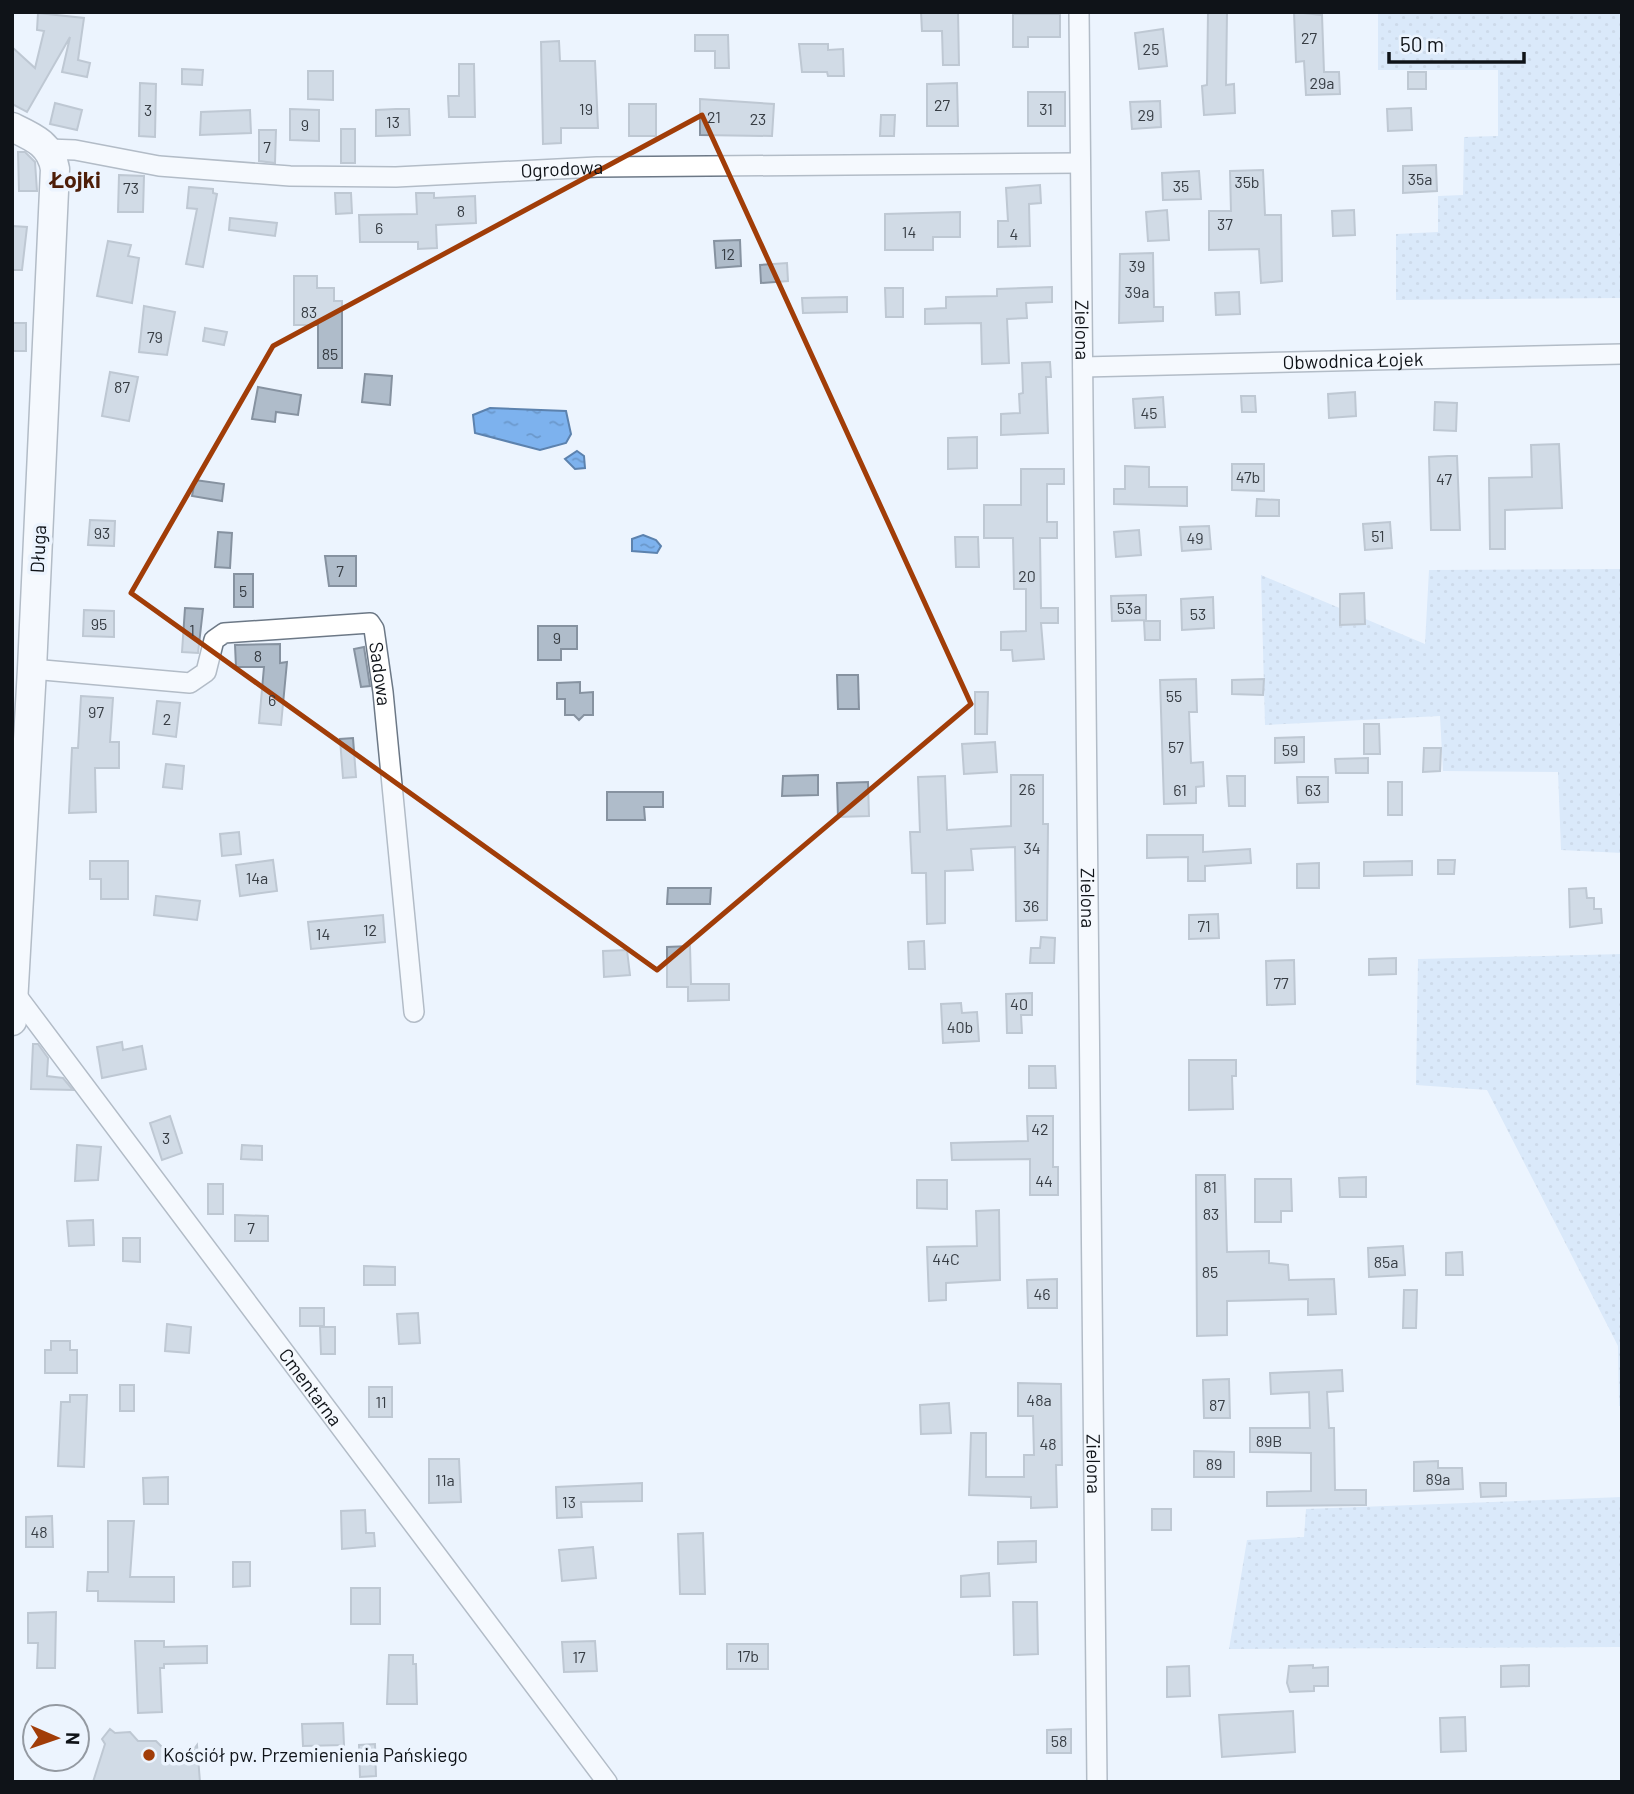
<svg xmlns="http://www.w3.org/2000/svg" width="1634" height="1794" font-family="Barlow,sans-serif">
<style>
.green{fill:url(#green-dots)}
.water{fill:url(#water-ripples);stroke:#5c82ae;stroke-width:2}
.building{fill:#afbcca;stroke:#8692a0;stroke-width:2}
.lines{fill:none;stroke-linecap:round;stroke-linejoin:round}
.street-casing{stroke:#6c7886;stroke-width:22}
.secondary-casing{stroke:#6c7886;stroke-width:31}
.street{stroke:#fff;stroke-width:19}
.secondary{stroke:#fff;stroke-width:28}
.marked{fill:none;stroke:#a13d08;stroke-width:5;stroke-linejoin:round}
.poi-dot{fill:#a13d08;stroke:#ecf4fe;stroke-width:2.5}
.labels{text-anchor:middle;stroke-width:7;stroke-linejoin:round;paint-order:stroke}
.number-label{font-size:16px;fill:#373d44}
.street-label{font-size:19px;fill:#0f1318;stroke:#ecf4fe}
.poi-label{font-size:19px;fill:#0f1318;stroke:#ecf4fe;text-anchor:start}
.quarter-label{font-size:23px;font-weight:bold;fill:#4e1e08;stroke:#ecf4fe}
</style>
<defs>
<pattern id="green-dots" width="8" height="8" patternUnits="userSpaceOnUse" patternTransform="scale(1.75)"><rect width="8" height="8" fill="#c3dbf6"/><path d="M2 2h.1M6 6h.1" fill="none" stroke="#a6bbd2" stroke-width="1.8" stroke-linecap="round"/></pattern>
<pattern id="water-ripples" width="26" height="14" patternUnits="userSpaceOnUse" patternTransform="scale(1.75)"><rect width="26" height="14" fill="#7db2ee"/><path d="M2 4q2-2 4 0t4 0M15 11q2-2 4 0t4 0" fill="none" stroke="#6b98cb"/></pattern>
</defs>
<rect width="100%" height="100%" fill="#ecf4fe"/>
<path class="green" d="M1378,12H1622V298L1396,300V234L1438,232V196L1463,195L1464,137L1498,136V70H1378Z
M1622,569V853L1561,850L1558,772L1443,771L1440,716L1265,725L1261,575L1425,644L1429,570Z
M1622,954V1406H1619L1618,1346L1487,1090L1416,1085L1418,959Z
M1622,1497V1647L1229,1649L1247,1540L1304,1537L1306,1509Z"/>
<path class="water" d="M490,408L566,411L571,434L566,443L540,450L475,433L473,415Z
M577,451L584,456L585,468L575,469L565,459Z
M643,535L656,540L661,546L657,553L632,551V539Z"/>
<path class="building" d="M921,12H958L959,65H943L942,31H922Z
M1208,12H1227L1226,85L1234,84L1235,113L1204,115L1202,86L1207,85Z
M1294,12L1322,15L1324,72H1339L1340,94L1306,95L1304,61L1296,62Z
M38,13L84,18L78,60L90,63L87,77L62,72L70,37L27,112L12,104V47L35,68L44,31L37,30Z
M1013,14H1060V37H1028V47H1013Z
M1163,29L1167,66L1139,69L1135,33Z
M695,35H728L729,68H715V51H695Z
M559,41L560,61H595L598,128H561V143L543,144L541,42Z
M799,44H828V50L843,49L844,76H828L827,72H802Z
M459,64H474L475,117H449L448,96H459Z
M182,69L203,70L202,85L182,84Z
M308,71H333V100L308,99Z
M1408,72H1426V89H1408Z
M140,83L156,84L155,137L139,136Z
M957,83L958,126H927V84Z
M1028,92H1065V126H1028Z
M700,99L774,104L772,136L700,135Z
M1160,101L1161,127L1132,129L1130,102Z
M55,103L82,110L77,130L50,124Z
M629,104H656V136H629Z
M1411,108L1412,130L1388,131L1387,109Z
M290,109L319,110V141L290,140Z
M396,109H409L410,135L376,136V110Z
M250,110L251,133L200,135L201,112Z
M881,115H895L894,136H880Z
M341,129H355V163H341Z
M259,130H276L275,163L259,161Z
M18,152H25L35,162L37,191H19Z
M1436,165L1437,191L1403,193V166Z
M1263,170L1265,215H1281L1282,281L1261,283L1259,249L1209,250V211H1231L1230,171Z
M1199,171L1201,199L1163,200L1162,173Z
M119,175L144,176L143,212H118Z
M1040,185L1041,203L1029,204L1030,246L998,247V221H1008L1006,188Z
M189,187L213,189V193L217,194L203,267L186,264L197,209L187,208Z
M335,193H351L352,213L336,214Z
M416,193H434V198L475,196L476,223L436,225L437,248L418,249V242H360L359,215L417,214Z
M1167,210L1169,240L1148,241L1146,212Z
M1354,210L1355,235L1333,236L1332,211Z
M960,212V237H933V250H885V214Z
M230,218L277,223L275,236L229,230Z
M12,226L27,227L22,270H12Z
M740,240L741,266L716,268L714,241Z
M108,241L131,245L128,256L139,258L132,303L97,296Z
M1153,253L1154,307H1163V321L1119,323L1120,254Z
M787,263L788,281L761,283L760,265Z
M294,276H317V288H334V301H342V368H318V325H294Z
M1052,287V302L1026,303L1027,318L1007,319L1009,363L982,364L981,323L925,324V309L946,308V297L997,296V289Z
M885,288H903V317H886Z
M1239,292L1240,314L1216,315L1215,293Z
M847,297V312L803,313L802,298Z
M144,306L175,312L167,355L139,352Z
M12,323H26V351H12Z
M205,328L227,332L224,345L203,341Z
M1050,362L1051,377H1046L1048,433L1001,435V414L1020,413L1019,394L1023,393L1022,363Z
M110,372L138,377L129,421L102,416Z
M365,374L392,376L390,405L362,402Z
M258,387L301,395L298,415L276,412L275,422L252,419Z
M1355,392L1356,416L1329,418L1328,394Z
M1241,396H1255L1256,412H1242Z
M1163,397L1165,427L1135,428L1133,399Z
M1435,402L1457,403L1456,431L1434,430Z
M977,437V468L948,469V438Z
M1559,444L1562,508L1505,510V549H1490L1489,478L1532,477L1531,445Z
M1448,456H1457L1460,530H1431L1429,457Z
M1232,464H1264V491L1232,490Z
M1125,466L1149,467V487H1187V506L1114,504V489H1125Z
M1021,469H1064V484H1047V522H1057V538H1040L1041,608H1058V623H1041L1044,659L1013,661L1012,650H1001V632L1026,631V589H1014L1013,538H984V505H1021Z
M195,480L224,484L222,501L192,496Z
M1257,499L1279,500V516H1256Z
M90,520L115,521L114,546L88,545Z
M1390,522L1392,548L1365,550L1363,524Z
M1209,526L1211,549L1182,551L1180,527Z
M1139,530L1141,555L1116,557L1114,532Z
M218,532L232,533L230,568L215,567Z
M955,537H978L979,567H956Z
M325,556H356V586H329Z
M234,574H253V607H234Z
M1364,593L1365,624L1340,625V594Z
M1146,595V620L1112,621L1111,596Z
M1213,597L1214,628L1182,630L1181,599Z
M185,608L203,609L198,653L182,652Z
M84,610L114,611V637L83,636Z
M1144,621H1160V640H1145Z
M538,626H577V649H561V660H538Z
M280,644V663L287,662L281,725L259,723L264,667H236L235,645Z
M364,647L370,686L361,687L354,649Z
M837,675H858L859,709H838Z
M1196,679L1197,712H1189L1191,763L1203,762L1204,786L1196,787V803L1164,804L1160,680Z
M1264,679L1263,695L1232,694V680Z
M580,682V693L593,692V715H584L579,720L574,715H565V699H557V683Z
M975,692H988L987,734H975Z
M81,696L113,698L110,742H119V768H95L96,812L69,813L72,748H78Z
M157,701L180,703L176,737L153,734Z
M1364,724H1379L1380,754H1364Z
M1304,737V762L1275,763V738Z
M353,738L356,777L343,778L340,739Z
M995,742L997,772L964,774L962,744Z
M1424,748H1441L1440,771L1423,772Z
M1368,758V773H1336L1335,759Z
M166,764L184,766L182,789L163,787Z
M818,775V795L782,796L783,776Z
M1011,775H1043V824H1048L1047,920L1016,921L1015,847L971,849L973,870L945,871V923L927,924L926,873H912L910,832H920L918,777L945,776L947,830L1011,826Z
M1227,776H1245V806H1229Z
M1297,777H1328V802L1298,803Z
M868,782L869,816L838,817L837,783Z
M1388,782H1402V815H1388Z
M607,792H663V807H644L645,820H607Z
M239,832L241,854L222,856L220,834Z
M1147,835H1203V852L1250,849L1251,863L1205,866V881H1188V857L1147,858Z
M273,860L277,891L240,896L236,865Z
M1438,860H1455L1454,874H1438Z
M90,861H128V899H101V879H90Z
M1412,861V875L1364,876V862Z
M1319,863V888H1297V864Z
M668,888H711L710,904H667Z
M1586,888L1587,898H1594V909H1601L1602,923L1570,927L1569,889Z
M156,896L200,901L197,920L154,915Z
M1218,914L1219,938L1189,939V915Z
M383,915L385,942L311,949L308,922Z
M1041,937L1055,938L1054,963H1030L1031,948H1040Z
M924,941L925,969H909L908,942Z
M690,946L691,984H729V1000L688,1001V987H667V947Z
M627,950L630,975L604,977L603,951Z
M1396,958V974L1369,975V959Z
M1294,960L1295,1004L1267,1005L1266,961Z
M1032,993V1015H1021L1022,1033H1007L1006,994Z
M961,1003L962,1013L977,1012L979,1041L943,1043L941,1004Z
M122,1042L123,1050L142,1046L146,1069L102,1078L97,1047Z
M33,1044H38L48,1058L47,1076L63,1078L73,1090L31,1089Z
M1189,1060H1236V1076H1232L1233,1109L1189,1110Z
M1029,1066H1055L1056,1088H1029Z
M170,1116L182,1153L162,1160L150,1123Z
M1027,1116H1053V1167H1058V1195H1030V1159L952,1160L951,1143L1028,1141Z
M77,1145L101,1147L98,1180L75,1181Z
M242,1145L262,1146V1160L241,1159Z
M1196,1175H1225L1227,1252L1269,1251V1263L1288,1265L1289,1280L1334,1279L1336,1314L1308,1315V1299L1227,1301V1335L1197,1336Z
M1366,1177V1197H1340L1339,1178Z
M1255,1179H1291L1292,1211H1281V1222H1255Z
M917,1180H947V1209L917,1208Z
M208,1184H223V1214H208Z
M999,1210L1000,1280L946,1283V1300L929,1301L927,1247L977,1246L976,1211Z
M235,1215L268,1216V1241H235Z
M93,1220L94,1245L69,1246L67,1221Z
M123,1238H140V1262L123,1261Z
M1403,1246L1405,1275L1369,1277L1368,1248Z
M1462,1252L1463,1275H1446V1253Z
M364,1266L395,1267V1285H364Z
M1057,1279V1308H1028L1027,1280Z
M1404,1290H1417L1416,1328H1403Z
M300,1308H324V1326H300Z
M418,1313L420,1343L399,1344L397,1314Z
M167,1324L191,1327L189,1353L165,1351Z
M320,1327H335V1354H321Z
M51,1341H70V1350H77V1373H45V1350H51Z
M1342,1370L1343,1391L1327,1392L1329,1428H1334L1335,1490H1366V1505L1267,1506V1492L1311,1491V1453L1250,1452V1428H1310L1309,1392L1271,1394L1270,1373Z
M1229,1379L1230,1418H1204L1203,1380Z
M1018,1383L1061,1384L1062,1465H1056L1057,1507L1031,1508V1497L969,1495L971,1433H986V1477H1024V1455H1034L1033,1416H1018Z
M120,1385H134V1411H120Z
M369,1387H392V1417H369Z
M70,1395H87L84,1467L58,1466L61,1402H70Z
M949,1403L951,1433L921,1434L920,1405Z
M1194,1451L1234,1452V1477H1194Z
M429,1459H459L461,1502L429,1503Z
M1438,1461V1468H1462L1463,1489L1414,1491V1462Z
M168,1477V1504H144L143,1478Z
M642,1483V1501L581,1502L582,1517L557,1518L556,1487Z
M1480,1483H1506V1496L1481,1497Z
M1152,1509H1171V1530H1152Z
M365,1510L366,1533H374L375,1546L342,1549L341,1511Z
M52,1516L53,1547H26V1517Z
M108,1521H134L130,1577H174V1602L98,1601V1591H87L88,1572H108Z
M703,1533L705,1594H680L678,1534Z
M1036,1541V1562L998,1564V1542Z
M593,1547L596,1578L562,1581L559,1550Z
M233,1562H250V1586L233,1587Z
M989,1573L990,1596L961,1597V1576Z
M351,1588H380V1624H351Z
M1013,1602H1037L1038,1654L1014,1655Z
M56,1612L55,1668H37L38,1643H28V1613Z
M135,1641H164V1647L207,1646V1663L164,1664V1668H160L162,1712L138,1713Z
M595,1641L597,1671L564,1672L562,1642Z
M727,1644H768V1669H727Z
M389,1655H413V1664H416L417,1704H387Z
M1313,1665V1668L1328,1667V1686H1314V1691L1290,1692L1287,1683L1289,1666Z
M1529,1665V1686L1501,1687V1666Z
M1189,1666L1190,1696L1167,1697V1667Z
M1293,1711L1295,1752L1222,1757L1219,1715Z
M1465,1717L1466,1751L1441,1752L1440,1718Z
M343,1723L344,1745L303,1746L302,1724Z
M110,1729L115,1733L130,1732L138,1741H156L162,1747H168L169,1757L181,1750L189,1756L197,1745L200,1782H93L105,1744L102,1739Z
M1071,1729V1753H1047V1730Z
M375,1744L376,1776L360,1777L359,1745Z"/>
<g class="lines">
<g class="street-casing">
<g id="street">
<path id="s1" d="M1079,12L1097,1782"/>
<path id="s2" d="M48,149L75,150L159,166L290,176L396,177L597,167L1079,163"/>
<path id="s3" d="M1083,367L1622,354"/>
<path id="s4" d="M32,669L190,683L206,672L214,640L224,633L370,623L374,629L383,692L414,1012"/>
<path id="s5" d="M14,992L607,1782"/>
</g>
</g>
<g class="secondary-casing">
<path id="secondary" d="M12,127C33,137 51,144 55,169L32,669L12,1021"/>
</g>
<use href="#street" class="street"/>
<use href="#secondary" class="secondary"/>
</g>
<path d="M0 0H1634V1794H0ZM702,115L971,704L657,970L131,593L273,346Z" fill="#ecf4fe" fill-opacity=".55" fill-rule="evenodd"/>
<path class="marked" d="M702,115L971,704L657,970L131,593L273,346Z"/>
<circle class="poi-dot" cx="149" cy="1755" r="7"/>
<g class="labels">
<g class="number-label">
<text x="1309" y="44">27</text>
<text x="1151" y="55">25</text>
<text x="1322" y="89">29a</text>
<text x="942" y="111">27</text>
<text x="586" y="115">19</text>
<text x="1046" y="115">31</text>
<text x="148" y="116">3</text>
<text x="1146" y="121">29</text>
<text x="714" y="123">21</text>
<text x="758" y="125">23</text>
<text x="393" y="128">13</text>
<text x="305" y="131">9</text>
<text x="267" y="153">7</text>
<text x="1420" y="185">35a</text>
<text x="1247" y="188">35b</text>
<text x="1181" y="192">35</text>
<text x="131" y="194">73</text>
<text x="461" y="217">8</text>
<text x="1225" y="230">37</text>
<text x="379" y="234">6</text>
<text x="909" y="238">14</text>
<text x="1014" y="240">4</text>
<text x="728" y="260">12</text>
<text x="1137" y="272">39</text>
<text x="1137" y="298">39a</text>
<text x="309" y="318">83</text>
<text x="155" y="343">79</text>
<text x="330" y="360">85</text>
<text x="122" y="393">87</text>
<text x="1149" y="419">45</text>
<text x="1248" y="483">47b</text>
<text x="1444" y="485">47</text>
<text x="102" y="539">93</text>
<text x="1378" y="542">51</text>
<text x="1195" y="544">49</text>
<text x="340" y="577">7</text>
<text x="1027" y="582">20</text>
<text x="243" y="597">5</text>
<text x="1129" y="614">53a</text>
<text x="1198" y="620">53</text>
<text x="99" y="630">95</text>
<text x="192" y="636">1</text>
<text x="557" y="644">9</text>
<text x="258" y="662">8</text>
<text x="1174" y="702">55</text>
<text x="272" y="706">6</text>
<text x="96" y="718">97</text>
<text x="167" y="725">2</text>
<text x="1176" y="753">57</text>
<text x="1290" y="756">59</text>
<text x="1027" y="795">26</text>
<text x="1180" y="796">61</text>
<text x="1313" y="796">63</text>
<text x="1032" y="854">34</text>
<text x="257" y="884">14a</text>
<text x="1031" y="912">36</text>
<text x="1204" y="932">71</text>
<text x="370" y="936">12</text>
<text x="323" y="940">14</text>
<text x="1281" y="989">77</text>
<text x="1019" y="1010">40</text>
<text x="960" y="1033">40b</text>
<text x="1040" y="1135">42</text>
<text x="166" y="1144">3</text>
<text x="1044" y="1187">44</text>
<text x="1210" y="1193">81</text>
<text x="1211" y="1220">83</text>
<text x="251" y="1234">7</text>
<text x="946" y="1265">44C</text>
<text x="1386" y="1268">85a</text>
<text x="1210" y="1278">85</text>
<text x="1042" y="1300">46</text>
<text x="1039" y="1406">48a</text>
<text x="381" y="1408">11</text>
<text x="1217" y="1411">87</text>
<text x="1269" y="1447">89B</text>
<text x="1048" y="1450">48</text>
<text x="1214" y="1470">89</text>
<text x="1438" y="1485">89a</text>
<text x="445" y="1486">11a</text>
<text x="569" y="1508">13</text>
<text x="39" y="1538">48</text>
<text x="748" y="1662">17b</text>
<text x="579" y="1663">17</text>
<text x="1059" y="1747">58</text>
</g>
<g class="street-label">
<text dy="7" stroke="none"><textPath href="#s2" startOffset="516">Ogrodowa</textPath></text>
<text dy="7" stroke="none"><textPath href="#s1" startOffset="318">Zielona</textPath></text>
<text dy="7" stroke="none"><textPath href="#s3" startOffset="270">Obwodnica Łojek</textPath></text>
<text transform="translate(38 549) rotate(-87)" y="7">Długa</text>
<text dy="7" stroke="none"><textPath href="#s4" startOffset="422">Sadowa</textPath></text>
<text dy="7" stroke="none"><textPath href="#s1" startOffset="886">Zielona</textPath></text>
<text dy="7" stroke="none"><textPath href="#s5" startOffset="494">Cmentarna</textPath></text>
<text dy="7" stroke="none"><textPath href="#s1" startOffset="1452">Zielona</textPath></text>
</g>
<g class="poi-label">
<text x="163" y="1762">Kościół pw. Przemienienia Pańskiego</text>
</g>
<g class="quarter-label">
<text x="75" y="188">Łojki</text>
</g>
</g>
<rect width="1634" height="1794" fill="none" stroke="#0f1318" stroke-width="28"/>
<g transform="translate(56 1738) rotate(92)"><circle r="33" fill="#ecf4fe" stroke="#949aa2" stroke-width="2"/>
<path d="M0-5L12 26L0 18L-12 26Z" fill="#a13d08"/>
<text y="-10" font-size="19" font-weight="bold" text-anchor="middle" fill="#0f1318">N</text>
</g>
<path d="M1389 52v10h135v-10" fill="none" stroke="#0f1318" stroke-width="3.5"/>
<text x="1400" y="52" font-size="21" fill="#0f1318" stroke="#ecf4fe" stroke-width="5" paint-order="stroke">50 m</text>
</svg>
